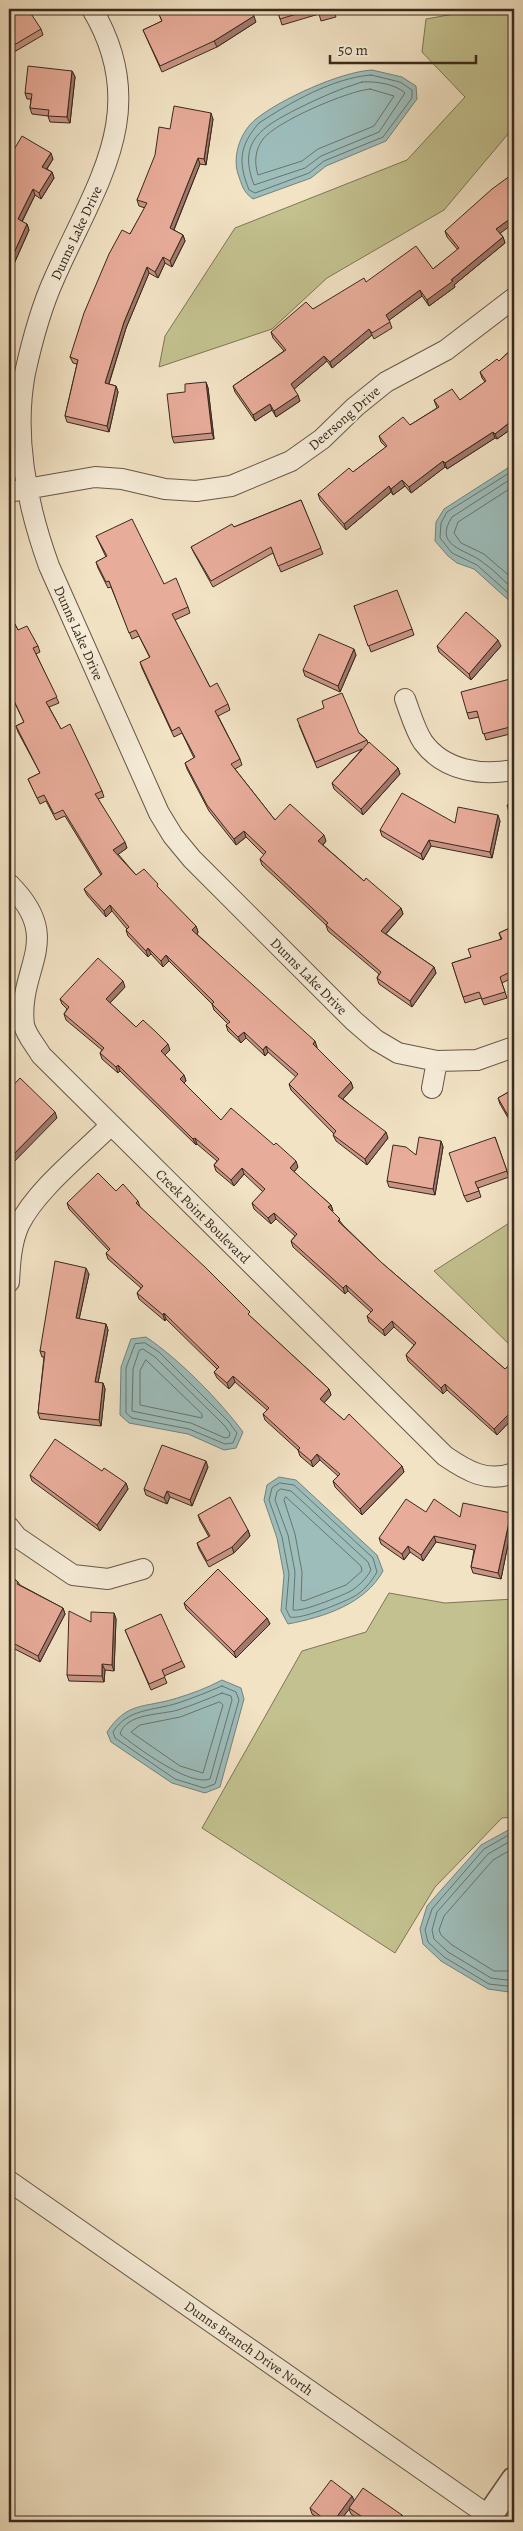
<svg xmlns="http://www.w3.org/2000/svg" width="523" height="2531" font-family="Alegreya,serif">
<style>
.green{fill:#c3c18f;stroke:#7e7656}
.water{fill:#9dbdbb;stroke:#75827c}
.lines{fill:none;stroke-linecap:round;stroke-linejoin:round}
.shore{stroke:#6a746c;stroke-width:1}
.minor-casing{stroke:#665847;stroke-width:22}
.tertiary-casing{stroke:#665847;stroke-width:28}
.minor{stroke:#f7edd9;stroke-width:20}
.tertiary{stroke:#f7edd9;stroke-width:25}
.wall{fill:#c89484;stroke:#382a1d}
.shaded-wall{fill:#a2786c;stroke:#382a1d}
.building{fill:#e8ac9a;stroke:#382a1d}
.labels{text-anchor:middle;stroke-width:4;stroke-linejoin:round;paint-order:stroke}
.street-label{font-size:14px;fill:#382a1d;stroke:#f7edd9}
</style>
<rect width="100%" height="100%" fill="#f2e3c5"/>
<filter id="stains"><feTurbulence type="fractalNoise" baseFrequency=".004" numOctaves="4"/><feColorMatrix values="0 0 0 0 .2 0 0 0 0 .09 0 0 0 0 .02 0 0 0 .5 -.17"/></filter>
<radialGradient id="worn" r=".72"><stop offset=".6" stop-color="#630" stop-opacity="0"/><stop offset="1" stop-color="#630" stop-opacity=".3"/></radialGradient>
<path class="green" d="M482,9H514V132L508,134L444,210L327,278L272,329L159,367L165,336L235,228L407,160L465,97L422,52L426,19Z
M514,1220V1349L434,1271Z
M389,1593L445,1603L514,1599V1817L502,1818L435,1887L395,1953L202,1828L302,1651L366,1632Z"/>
<path class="water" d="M372,70L402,77L416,86L417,99L386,141L326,166L311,178L253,199C243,192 242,185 238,174C232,155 241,131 256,119C281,99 340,72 372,70Z
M514,464V605L474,569L457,563L448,556L435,541L436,522L444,509Z
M146,1337C179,1359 220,1401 243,1432L236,1448L224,1450L188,1434L129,1423L120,1415L121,1367L131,1339Z
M279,1477L296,1480L377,1555L383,1571C365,1604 324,1617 288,1624L281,1611L284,1575L277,1538L264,1500L267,1485Z
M222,1680L241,1688L244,1699L220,1787L205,1793L172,1783L111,1742L107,1732C127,1702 143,1708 174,1699C191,1694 207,1688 222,1680Z
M514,1827V1988L509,1992L488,1989L441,1961L423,1944L420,1929L427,1906L481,1845Z"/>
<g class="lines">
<path class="shore" d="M371,75L400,82L412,90V98L383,137L324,161L309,173L255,193L249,190C238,162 239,146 259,123C291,102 333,78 371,75Z
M362,82C376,81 395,84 405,93L379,132L321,156L305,168L254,185C237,141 262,127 297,109C319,98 339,89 362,82Z
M370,89L394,96L374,126L318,149L302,161L258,175C254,162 255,150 263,139C277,121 348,91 370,89Z
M514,470L447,512L441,523L440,538L452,553L477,565L514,598
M514,477L452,517C433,546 465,549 481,561C493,569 503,580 514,590
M514,486L458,522L454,533L461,543L484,554L514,580
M145,1343L159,1352L228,1421L237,1433L233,1443L225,1444L189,1429L132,1418L126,1413V1368L135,1344Z
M143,1349L155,1357L224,1425L230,1433L229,1437L225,1438L191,1423L132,1411L133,1369L139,1351Z
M146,1360L202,1414V1418L140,1405V1371Z
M280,1483L294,1485L373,1558L377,1572C372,1581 363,1592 353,1597C342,1603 300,1620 290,1617L286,1609L289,1574L282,1537L269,1500L272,1488Z
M281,1489L291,1491L368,1562L371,1570C367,1578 357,1588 349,1592C338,1597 303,1612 293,1610L295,1572L288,1535L275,1500L277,1492Z
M286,1497L361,1566L362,1571L346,1585L304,1601L301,1600L302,1572L295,1534L284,1500Z
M222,1686L236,1692L239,1700L215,1784L204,1788L175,1779L115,1738L113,1732C128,1708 153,1711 178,1703C193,1698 208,1692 222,1686Z
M222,1693L231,1696L232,1700L210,1779C190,1787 136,1747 120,1734C126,1713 161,1715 178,1710C193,1705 208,1699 222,1693Z
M220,1702L223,1705L203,1773L180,1766L131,1732L140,1725L180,1717Z
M514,1832L484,1849L432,1909L425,1930L428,1942L444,1957L489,1984L507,1986L514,1984
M514,1839L488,1854L437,1912L432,1930L434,1939L448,1952L491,1978L506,1980L514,1978
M514,1848L493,1860L444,1916L439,1930L441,1935L452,1945L494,1971H514"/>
<g class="minor-casing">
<path id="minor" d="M92,9C153,111 95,185 54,279C41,308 32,341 25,373C13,437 27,505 49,566L159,813L173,836L192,859L354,1021L376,1040L398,1053L437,1061L477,1060L514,1047
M9,492L95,477L122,479L165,489L196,491L231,486L291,461L322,439L355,407L386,382L446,350L514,298
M405,699C410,712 415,730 423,742C444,771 482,776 514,770
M9,884C66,940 17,967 24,1025C26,1035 36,1046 41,1055L445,1456C467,1471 487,1483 514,1473
M432,1088L437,1061
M9,1282C10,1263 11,1243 19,1225C36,1190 83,1153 111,1125
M9,1527L17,1537L73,1575L108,1579L143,1569
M9,2181L489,2516"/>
</g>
<g class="tertiary-casing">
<path id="tertiary" d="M485,2522L514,2480"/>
</g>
<use href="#minor" class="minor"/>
<use href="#tertiary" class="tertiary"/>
</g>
<path class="wall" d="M9,9L41,29L43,35L9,55Z
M277,9H333L336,17L321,21L319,14L282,25Z
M183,11L256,22L217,47L162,72L143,30L162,21L158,12Z
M72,71L75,77L70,123L50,122L48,116L32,114L30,108L31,99H27L25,93Z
M213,119L206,165L200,164L174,230L183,235L185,241L172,267L165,263L158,278L149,273L126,328L109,384L116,386L118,392L109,432L67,422L65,416L77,364L73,363L70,357L130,234L145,208L139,206L137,200L170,129Z
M9,158L53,159L47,169L52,172L54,178L41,199L35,195L22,222L27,224L29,230L9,275Z
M445,231L500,233L503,237L505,243L454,285L455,287L429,306L422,296L389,320L392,328L374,339L372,335L332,368L327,361L294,389L300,401L276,417L272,410L255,421L235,392L233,386L284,351L273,338L271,332L313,309L366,282L433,269L458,250L447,237Z
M514,347V427L497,439L495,438L447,469L445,467L411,493L405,486L393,495L391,492L346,530L320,500L318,494L353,472L386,447L381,442L379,436L410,425L437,408L434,400H460L485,382L482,378L480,372L499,361Z
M206,382L208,388L214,439L174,443L172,437Z
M301,500L323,554L281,572L273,553L213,587L194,553L191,547L234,527Z
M96,536L164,584L188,607L190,613L175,620L210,687L228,704L230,710L218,716L240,759L242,765L235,769L275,820L326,841L323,845L364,881L401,908L403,914L386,934L434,967L436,973L412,1007L379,984L377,978L379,974L328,931L326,925L262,865L260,859L264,855L246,837L236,845L209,811L187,769L185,763L194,758L182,733L174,737L142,668L140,662L150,658L139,636L132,639L111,587L108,588L98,568L96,562L106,557Z
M354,606L412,629L414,635L371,652Z
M9,613L18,630L38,646L40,652L36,654L59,703L49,707L61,729L102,791L104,797L98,799L127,848L118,854L136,875L160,890L196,926L198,932L197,934L317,1047V1048L351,1082L353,1088L343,1099L388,1138L367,1165L336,1141L333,1135L334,1134L291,1090L289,1084L296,1077L268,1052L265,1056L246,1038L241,1043L228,1031L226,1025L228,1024L214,1010L212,1004L169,961L163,967L151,954L148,957L128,936L126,930L127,929L112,911L106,917L87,895L84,889L101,875L65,816L56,820L46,801L40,804L28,779L40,773L18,732L16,726L24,722L9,691Z
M437,646H501L471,680L439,652Z
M356,655L340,692L305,676L303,670Z
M512,685L514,693V733L486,740L479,717L469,719L467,713Z
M299,725L359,733L367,740L368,743L398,768L400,774L363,815L334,789L332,783L362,749L317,768Z
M500,821L492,858L431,846L423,860L382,836L380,830L455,823Z
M514,926V977L502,983L507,998L484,1005L481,998L465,1003L452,963L471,957L501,939L499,933Z
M125,987L110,1003L136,1027L170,1050L165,1055L184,1075L186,1081L184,1083L221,1120L298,1167L294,1172L331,1205L333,1211H332L343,1225L382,1263L505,1369L514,1363V1417L497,1435L447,1390L443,1394L408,1361L406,1355L414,1345L394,1327L385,1336L369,1322L367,1316L371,1312L348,1291L345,1294L293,1247L291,1241L295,1236L276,1219L271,1224L254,1209L252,1203L263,1192L244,1174L234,1186L216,1171L214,1165L217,1161L197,1144L196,1145L120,1071L118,1073L102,1059L100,1053L102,1050L66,1020L64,1014L67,1009L62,1004L60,999Z
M514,1089V1128L500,1104L498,1098Z
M495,1137L509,1177L478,1188L481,1197L467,1202L464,1196Z
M441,1141L443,1147L435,1195L389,1187L387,1181L416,1155Z
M116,1191L138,1201L140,1207L252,1318L329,1389L331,1395L324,1403L344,1420L402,1466L404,1472L362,1515L335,1487L333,1481L338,1476L320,1460L313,1467L300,1456L298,1450L265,1420L263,1414L267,1410L235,1382L229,1389L217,1378L214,1372L217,1369L166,1319L165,1321L139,1299L137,1293L141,1288L108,1259L106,1253L109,1251L69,1209L67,1203Z
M89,1274L79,1319L106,1324L108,1330L98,1383H103L105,1389L101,1426L40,1419L38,1413L44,1357H42L40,1351Z
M208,1467L192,1506L170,1497L167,1504L146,1495L144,1489Z
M30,1475L126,1483L128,1489L100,1531L32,1481Z
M198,1515L248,1530L250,1536L234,1553L209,1567L199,1549L197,1543L209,1537L200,1521Z
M460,1517L513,1519L501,1579L473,1573L471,1567L474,1550L436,1542L423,1561L410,1552L404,1560L381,1544L379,1538Z
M9,1575L18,1582L20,1585L63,1608L65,1614L40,1662L9,1646Z
M184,1603L267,1618L270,1624L236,1658L186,1609Z
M114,1613L116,1619L114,1671L105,1670L104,1682L69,1681L67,1675L91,1622Z
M125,1630L182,1661L185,1667L164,1676L167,1683L151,1690Z
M352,2496L354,2501L402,2515L405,2521L404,2522H363L351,2514L349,2509L339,2522H323L312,2514L310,2508Z"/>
<path class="shaded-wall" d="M254,16L256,22L217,47L214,41Z
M72,71L75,77L70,123L67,117Z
M211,113L213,119L206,165L204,159Z
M51,153L53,159L44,173L42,167Z
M198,158L200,164L172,234L170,228Z
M52,172L54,178L41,199L39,193Z
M33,189L35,195L20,225L18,219Z
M514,216V223L498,235L496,229Z
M27,224L29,230L9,275V264Z
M183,235L185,241L172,267L170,261Z
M503,237L505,243L454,285L455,287L429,306L427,300Z
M163,257L165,263L158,278L155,272Z
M147,267L149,273L126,328L107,389L105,383L124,322Z
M420,290L422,296L388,321L386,315Z
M369,329L372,335L332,368L330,362Z
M324,356L327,361L293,390L291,384Z
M206,382L208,388L214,439L212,433Z
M116,386L118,392L109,432L107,426Z
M298,395L300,401L276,417L274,411Z
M270,404L272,410L255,421L253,415Z
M514,419V427L497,439L495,434Z
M493,432L495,438L447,469L445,463Z
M443,461L445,467L411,493L409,487Z
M402,480L405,486L393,495L391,489Z
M389,486L391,492L346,530L344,524Z
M498,640L501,646L471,680L469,674Z
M354,649L356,655L340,692L338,686Z
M398,768L400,774L363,815L361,809Z
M498,815L500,821L492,858L490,852Z
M244,831L246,837L236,845L234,839Z
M324,835L326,841L321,847L318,841Z
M429,840L431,846L423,860L421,854Z
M125,842L127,848L116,856L113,850Z
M110,905L112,911L106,917L104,911Z
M401,908L403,914L383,937L381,931Z
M196,926L198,932L195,936L192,930Z
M148,948L151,954L148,957L146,951Z
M166,955L169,961L163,967L161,961Z
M434,967L436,973L412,1007L410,1001Z
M123,981L125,987L108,1005L106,999Z
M244,1032L246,1038L241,1043L238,1037Z
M315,1041L317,1047L315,1050L313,1044Z
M168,1044L170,1050L163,1057L161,1051Z
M266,1046L268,1052L265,1056L263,1050Z
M118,1065L120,1071L118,1073L116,1067Z
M184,1075L186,1081L182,1085L180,1079Z
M351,1082L353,1088L340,1102L338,1096Z
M55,1112L57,1118L9,1167V1159Z
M386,1132L388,1138L367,1165L365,1159Z
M195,1138L197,1144L196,1145L193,1139Z
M441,1141L443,1147L435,1195L433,1189Z
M296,1161L298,1167L292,1174L290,1168Z
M242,1168L244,1174L234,1186L231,1180Z
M331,1205L333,1211L330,1213L328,1207Z
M274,1213L276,1219L271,1224L268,1218Z
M86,1268L89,1274L78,1324L76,1318Z
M346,1285L348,1291L345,1294L343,1288Z
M164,1313L166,1319L165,1321L163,1315Z
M392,1321L394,1327L385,1336L383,1330Z
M106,1324L108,1330L97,1388L95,1382Z
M233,1376L235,1382L229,1389L227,1383Z
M103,1383L105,1389L101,1426L99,1420Z
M445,1384L447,1390L443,1394L441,1388Z
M329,1389L331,1395L322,1405L320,1399Z
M514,1409V1417L497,1435L494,1429Z
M317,1454L320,1460L313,1467L311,1461Z
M206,1461L208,1467L192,1506L190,1500Z
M402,1466L404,1472L362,1515L360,1509Z
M126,1483L128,1489L100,1531L97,1525Z
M167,1491L170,1497L167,1504L164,1498Z
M511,1513L513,1519L501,1579L498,1573Z
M248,1530L250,1536L234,1553L232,1547Z
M434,1536L436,1542L423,1561L421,1555Z
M408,1546L410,1552L404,1560L402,1554Z
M63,1608L65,1614L40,1662L38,1656Z
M114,1613L116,1619L114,1671L112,1665Z
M267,1618L270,1624L236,1658L234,1652Z
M102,1664L105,1670L104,1682L102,1676Z
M352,2496L355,2502L339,2522H333Z
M402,2515L405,2521L404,2522H397Z"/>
<path class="building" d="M9,9H28L41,29L9,48Z
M164,9H181L183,11L187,9H249L254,16L214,41L160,66L143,30L162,21L158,12Z
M277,9H313L280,19Z
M317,9H333L334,11L319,15Z
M28,66L72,71L67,117L48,116L49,110L30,108L32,94L25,93Z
M174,106L211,113L204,159L198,158L170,228L183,235L170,261L163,257L155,272L147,267L124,322L105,383L116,386L107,426L65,416L78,360L70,357L84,313L109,254L122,230L130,234L147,203L137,200L155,155L159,127L170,129Z
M22,136L51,153L42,167L52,172L39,193L33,189L18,219L27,224L9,264V158Z
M514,173V216L496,229L503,237L451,280L453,281L427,300L420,290L386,315L390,322L372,333L369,329L330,362L324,356L291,384L298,395L274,411L270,404L253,415L233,386L286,350L271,332L306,302L313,309L364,278L366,282L416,246L433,269L459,248L445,231L492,189Z
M514,347V409L512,411L514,414V419L495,434L493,432L445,463L443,461L409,487L402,480L391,489L389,486L344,524L318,494L349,468L353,472L387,446L379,436L403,417L410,425L439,407L434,400L452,389L460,400L486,381L480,372L497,359L499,361Z
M206,382L212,433L172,437L167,394L185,392V384Z
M301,500L321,548L278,566L271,547L211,581L191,547L232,524L234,527Z
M132,519L164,584L176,578L188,607L172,614L210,687L217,683L228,704L215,711L240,759L231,764L275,820L290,804L324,835L318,841L364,881L366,878L401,908L381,931L434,967L410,1001L377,978L381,972L326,925L328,923L260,859L266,852L244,831L234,839L207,805L185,763L195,757L179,727L172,731L140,662L150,657L136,630L129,633L109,581L106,582L96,562L107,556L96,536Z
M397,590L412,629L368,646L354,606Z
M466,612L498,640L469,674L437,646Z
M9,613L18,630L27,626L38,646L33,648L57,697L46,702L61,729L70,724L102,791L95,794L125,842L113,850L136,875L144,869L158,884L157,886L196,926L192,930L315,1041L313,1044L351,1082L338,1096L386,1132L365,1159L333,1135L336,1131L289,1084L298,1074L266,1046L263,1050L244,1032L238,1037L226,1025L230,1022L212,1004L214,1002L166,955L161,961L148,948L146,951L126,930L129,927L110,905L104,911L84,889L102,874L63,810L54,814L44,795L37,798L28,779L40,773L16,726L24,722L9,690Z
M319,634L354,649L338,686L303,670Z
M510,679L514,696V726L483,734L477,711L467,713L461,692Z
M342,693L359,733L367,740L315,762L297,719L324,708L322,701Z
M369,742L398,768L361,809L332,783Z
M402,793L455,823L458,807L498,815L490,852L429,840L421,854L380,830Z
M514,803V831L507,805Z
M514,926V970L500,977L505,992L482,999L479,992L463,997L452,963L471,957L468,949L502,939L499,933Z
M98,958L123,981L106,999L136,1027L143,1020L156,1032L168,1044L161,1051L184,1075L180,1079L221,1120L231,1108L274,1145L276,1143L296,1161L290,1168L331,1205L328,1207L340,1219L338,1221L382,1263L505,1369L513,1362L514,1363V1409L494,1429L445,1384L441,1388L406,1355L416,1343L392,1321L383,1330L367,1316L373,1310L346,1285L343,1288L291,1241L297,1234L274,1213L268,1218L252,1203L265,1189L242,1168L231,1180L214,1165L219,1159L195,1138L193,1139L118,1065L116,1067L100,1053L104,1048L64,1014L69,1007L60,999Z
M20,1078L55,1112L9,1159V1090Z
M514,1089V1126L498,1098Z
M419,1137L441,1141L433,1189L387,1181L393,1145L406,1147L416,1155Z
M495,1137L507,1171L475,1182L479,1191L464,1196L449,1153Z
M98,1173L116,1191L123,1184L138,1201L136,1203L205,1267L250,1312L248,1314L329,1389L320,1399L344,1420L349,1414L402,1466L360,1509L333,1481L340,1474L317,1454L311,1461L298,1450L300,1448L263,1414L269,1408L233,1376L227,1383L214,1372L219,1367L164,1313L163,1315L137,1293L143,1286L106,1253L110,1249L67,1203Z
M55,1261L86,1268L76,1318L106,1324L95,1382L103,1383L99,1420L38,1413L45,1352L40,1351Z
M55,1439L102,1471L104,1468L126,1483L97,1525L30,1475Z
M162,1445L206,1461L190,1500L167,1491L164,1498L144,1489Z
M230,1497L248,1530L232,1547L207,1561L197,1543L210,1536L198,1515Z
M406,1499L426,1512L434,1499L460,1517L463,1503L511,1513L498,1573L471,1567L476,1545L434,1536L421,1555L408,1546L402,1554L379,1538Z
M218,1569L267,1618L234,1652L184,1603Z
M9,1575L18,1582L17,1584L63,1608L38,1656L9,1641Z
M69,1611L91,1622V1612L114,1613L112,1665L102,1664V1676L67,1675Z
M161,1614L182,1661L162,1670L165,1677L149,1684L125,1630Z
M331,2480L352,2496L333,2522H328L310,2508Z
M363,2488L402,2515L397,2522H370L349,2508Z"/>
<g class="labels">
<g class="street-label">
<text transform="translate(76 233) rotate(-65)" y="5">Dunns Lake Drive</text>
<text transform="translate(344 418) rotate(-41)" y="5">Deersong Drive</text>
<text transform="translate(79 633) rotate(66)" y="5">Dunns Lake Drive</text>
<text transform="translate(309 976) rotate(45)" y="5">Dunns Lake Drive</text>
<text transform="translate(203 1216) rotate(45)" y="5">Creek Point Boulevard</text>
<text transform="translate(249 2348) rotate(35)" y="5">Dunns Branch Drive North</text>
</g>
</g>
<rect width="523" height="2531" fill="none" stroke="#f2e3c5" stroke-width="30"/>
<rect x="10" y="10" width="503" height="2511" fill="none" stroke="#382a1d" stroke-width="2.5"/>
<rect x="15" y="15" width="493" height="2501" fill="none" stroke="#382a1d"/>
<path d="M330 55v8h146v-8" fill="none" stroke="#382a1d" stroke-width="2.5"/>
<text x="338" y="55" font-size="15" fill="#382a1d" stroke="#f7edd9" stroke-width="4" paint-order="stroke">50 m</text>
<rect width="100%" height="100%" filter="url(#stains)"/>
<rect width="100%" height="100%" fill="url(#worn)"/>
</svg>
